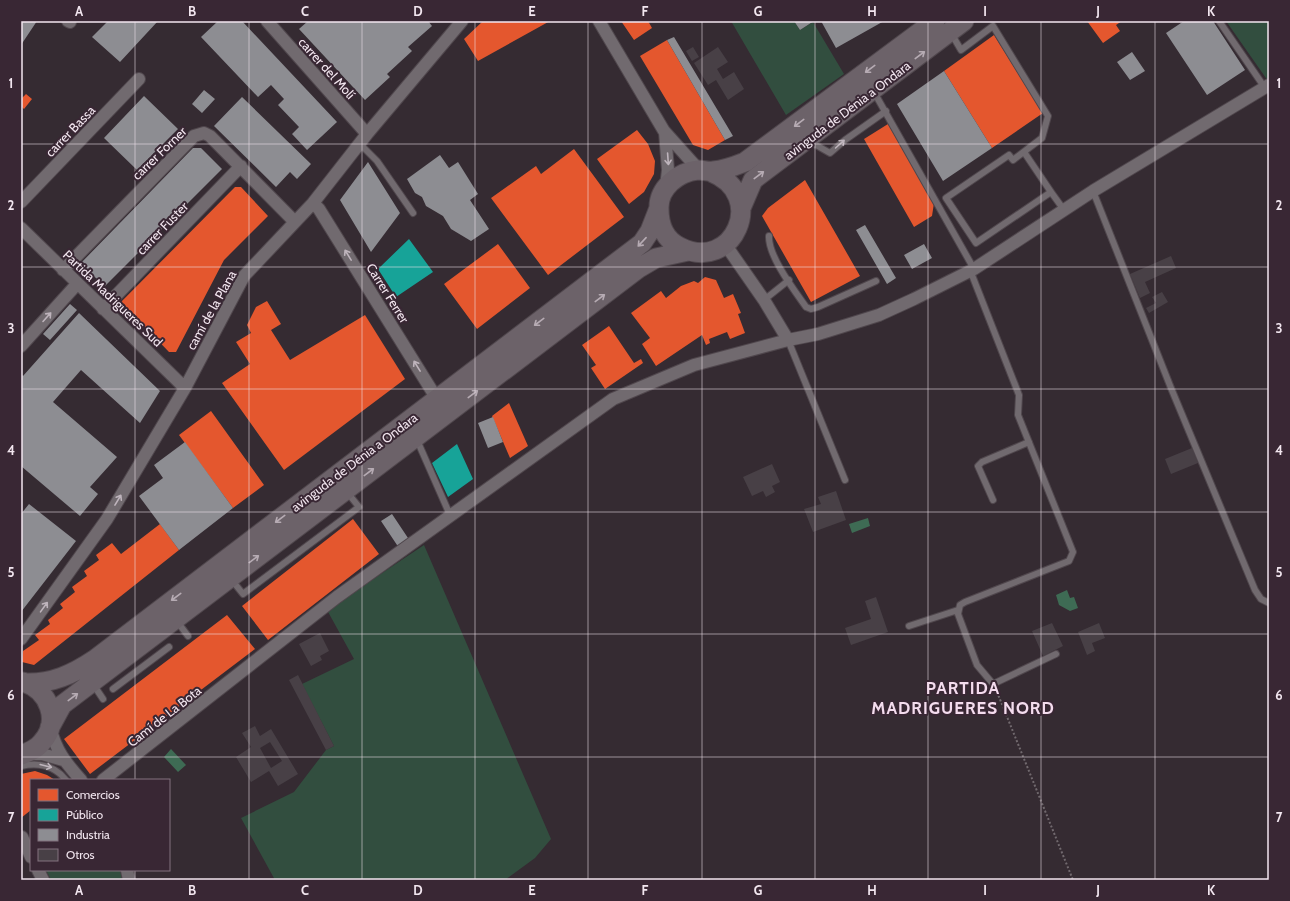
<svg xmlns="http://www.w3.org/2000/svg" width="1290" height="901" font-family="Cabin,sans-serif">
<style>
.green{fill:#324e3f}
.water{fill:#3e6b54}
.shops{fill:#e4572e}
.public{fill:#17a398}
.industry{fill:#8d8d92}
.building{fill:#484046;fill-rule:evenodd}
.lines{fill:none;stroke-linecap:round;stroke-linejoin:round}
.service-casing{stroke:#50474d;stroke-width:8}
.minor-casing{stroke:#50474d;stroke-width:14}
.primary-casing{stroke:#50474d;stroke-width:21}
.path{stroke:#71696e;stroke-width:2;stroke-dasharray:2 2;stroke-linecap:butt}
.service{stroke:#716a6f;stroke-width:6}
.minor{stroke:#716a6f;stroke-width:12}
.primary{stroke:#6c6269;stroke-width:19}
.oneway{stroke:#b6abb3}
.oneway2{stroke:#beb4bc}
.grid{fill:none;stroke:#f2e6ef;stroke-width:1;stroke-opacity:0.55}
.labels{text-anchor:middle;stroke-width:4;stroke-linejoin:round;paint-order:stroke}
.street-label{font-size:13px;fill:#f2e6ef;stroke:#392734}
.district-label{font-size:17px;font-weight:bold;letter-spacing:1px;fill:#f4dcee;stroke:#392734}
.neatline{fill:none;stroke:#f2e6ef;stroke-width:1.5}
.grid-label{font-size:13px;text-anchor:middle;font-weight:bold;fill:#f2e6ef}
</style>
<rect width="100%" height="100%" fill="#352b32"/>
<path class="green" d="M731,21H794L800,30L813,22L844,74L786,115Z
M1226,21H1269L1268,81Z
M424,545L551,839L535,858L505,880H275L241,818L294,792L326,750L334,746L302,684L354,659L327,610Z
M46,870H120L122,880H51Z"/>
<path class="water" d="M868,518L870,526L852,533L849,524Z
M1067,590L1070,598L1074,597L1078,608L1070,611L1059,605L1056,595Z
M171,749L186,765L178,772L164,757Z"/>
<path class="shops" d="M483,21H550L478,61L464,39Z
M621,21H648L652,28L634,40Z
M1087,21H1122L1116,25L1120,31L1103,43Z
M994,35L1043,113L992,148L944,71Z
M667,40L725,140L708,150L693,145L640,56Z
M26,94L32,99L24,109L21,106V99Z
M888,124L934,203L932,216L914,227L864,139Z
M637,130L648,144L655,161L654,174L644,192L629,204L597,159Z
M574,149L624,217L548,275L491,198L536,166L541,174Z
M805,180L860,276L811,302L762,216L768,208Z
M235,187H241L268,216L224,260L176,352H169L121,302Z
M498,244L530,288L477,329L444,284Z
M705,277L716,280L724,298L733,294L741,313L738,314L745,333L730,339L727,332L709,339L710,343L706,345L702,335L656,366L642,344L650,338L631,313L661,291L666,298L681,286L694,281L698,283Z
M267,301L281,324L271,330L290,360L365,315L405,379L284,470L222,383L250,364L236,342L251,333L247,325L256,307Z
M609,326L634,363L641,359L643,363L605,389L591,368L596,365L582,345Z
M509,403L528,446L510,458L492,416Z
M211,411L264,485L233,508L179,435Z
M353,519L379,554L268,640L242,606Z
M160,524L179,550L34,665L22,662L23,651L39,640L35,635L50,624L48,620L63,608L60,604L75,592L72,587L87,576L84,571L99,560L96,555L112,543L121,554Z
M227,615L255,649L90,774L64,739Z
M35,771L47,775L55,780H31V810L21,818V774Z"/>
<path class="public" d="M409,239L433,272L396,297L378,269Z
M457,444L473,479L448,497L432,463Z"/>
<path class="industry" d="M21,21H37L21,45Z
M108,21H158L120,62L92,37Z
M218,21H242L337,122L307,150L292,134L299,127L278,105L284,99L271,85L258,97L201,37Z
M308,21H428L432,26L408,47L412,51L387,74L390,77L365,100L299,29Z
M794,21H814L800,30Z
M821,21H884L836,48Z
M1184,21H1213L1245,70L1207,95L1166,33Z
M674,37L733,136L725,140L667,40Z
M1132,52L1145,71L1130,80L1117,62Z
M944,71L992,148L943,181L897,104Z
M204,90L215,99L202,113L192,104Z
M144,96L178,129L137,170L104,138Z
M242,97L311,164L297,179L290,172L276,187L214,126Z
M193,148H201L222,169L105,286L80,264Z
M440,155L449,168L458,162L478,194L470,200L489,229L471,241L451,229L443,216L426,206L422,197L415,193L407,179Z
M368,162L400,213L371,252L340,200Z
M865,225L896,278L887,284L856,230Z
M924,244L932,258L912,269L904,255Z
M70,304L77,310L50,340L43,334Z
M79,313L160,391L140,423L81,370L53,402L117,457L90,487L98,494L80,516L21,466V374L23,376Z
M493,417L503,442L488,448L478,423Z
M185,442L233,508L179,550L139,496L163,478L154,465Z
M29,504L76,541L21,612V514Z
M392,514L410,541L399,548L381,521Z"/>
<path class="building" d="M693,47L699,57L692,61L686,51Z
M718,47L728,62L717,69L723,79L734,72L744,89L728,100L716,80L708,85L694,63Z
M1171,256L1176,268L1145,282L1150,293L1140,298L1130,274Z
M1162,292L1168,302L1149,313L1146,308L1156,303L1152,297Z
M1192,448L1198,463L1171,474L1165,459Z
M772,464L780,482L772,486L775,492L766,497L763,491L752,496L743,477Z
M836,491L846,520L813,532L804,509L821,504L818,497Z
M876,597L888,632L851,645L845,628L871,619L865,601Z
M1052,623L1063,646L1043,656L1032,631Z
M1099,623L1105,638L1092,643L1095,651L1087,655L1078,632Z
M320,633L329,651L320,656L322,660L311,666L299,644Z
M298,675L334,746L326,750L289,680Z
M255,726L260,736L271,729L298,774L278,786L269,771L251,782L236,757L251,747L242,733ZM270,742L282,761L271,768L260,748Z"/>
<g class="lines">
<g class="service-casing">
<path id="service" d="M1219,21L1265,88
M951,33L961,50L993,26L1048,116L1042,138L1013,160L1009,155L946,198L976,243L1051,192L1064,210
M874,92L974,269L972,275L1019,395L1018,415L1073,552L1069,561L965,602L960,605L958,614L977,665L993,684L1056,654
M809,141L830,153L845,140L886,111
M360,144L377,161L413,213
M1024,152L1051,192
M1093,191L1171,388L1255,590L1261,599L1269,603
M769,236C768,256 794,290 806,307L811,309L818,307L876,281
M764,300L789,280
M788,340L845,480
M417,440L450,515
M993,500L978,466L982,462L1029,442
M231,579L243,594L359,507L347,492
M176,620L188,636
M909,626L958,610
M93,684L103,699
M113,689L169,647
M21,766C39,762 54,765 66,780"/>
</g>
<g class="minor-casing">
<path id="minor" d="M68,21L70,22
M267,21L367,134
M599,21L664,131L699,170
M665,132L668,170L666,187
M21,202L139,79
M313,203L319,209L437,399
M21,228L185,388
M725,244L764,300L788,340
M63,270L194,136L204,133L210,136L295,222
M103,309L241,166
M21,346L77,284
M21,639L107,519L185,388L244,276L313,203L367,134L462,21
M50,727C56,751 65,762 81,780
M29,754H42L63,760
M103,780L337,597L613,399L694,365L788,340L818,334L879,315L914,299L974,269L1093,191L1269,85
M22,837L31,857
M38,870L43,880
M127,870L129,880"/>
</g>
<g class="primary-casing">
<path id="primary" d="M711,172C769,195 733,274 680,247C665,240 659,225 659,209C658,188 678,172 698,170C703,170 708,172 713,171C724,170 735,166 745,162L935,21
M741,208L753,180L964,21
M25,683C52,684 73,674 94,660L642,243L650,231L659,208
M50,727L62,705L639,268L656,258L688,251
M21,755C29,752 37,749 42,742C61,721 49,690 23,682"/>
</g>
<path class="path" d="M997,692L1073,880"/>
<use href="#service" class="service"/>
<use href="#minor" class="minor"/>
<use href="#primary" class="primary"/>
</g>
<defs><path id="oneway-shaft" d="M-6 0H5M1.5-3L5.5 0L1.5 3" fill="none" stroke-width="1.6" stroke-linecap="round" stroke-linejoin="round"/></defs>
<g class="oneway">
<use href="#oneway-shaft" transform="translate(920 55) rotate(-37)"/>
<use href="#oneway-shaft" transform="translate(870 69) rotate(143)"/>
<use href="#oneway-shaft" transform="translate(799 123) rotate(143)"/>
<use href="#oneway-shaft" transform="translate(759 175) rotate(-37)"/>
<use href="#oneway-shaft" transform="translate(642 242) rotate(133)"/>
<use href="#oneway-shaft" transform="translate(600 298) rotate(-37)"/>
<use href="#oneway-shaft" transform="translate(539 322) rotate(143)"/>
<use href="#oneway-shaft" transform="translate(473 394) rotate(-37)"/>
<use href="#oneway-shaft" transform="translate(369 472) rotate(-37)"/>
<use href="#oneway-shaft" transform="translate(280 519) rotate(143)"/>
<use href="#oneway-shaft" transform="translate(254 559) rotate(-37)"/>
<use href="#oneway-shaft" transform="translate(176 597) rotate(143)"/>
<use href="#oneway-shaft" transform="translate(73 697) rotate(-37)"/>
</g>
<g class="oneway2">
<use href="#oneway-shaft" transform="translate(840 144) rotate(-42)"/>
<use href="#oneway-shaft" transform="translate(668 159) rotate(86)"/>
<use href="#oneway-shaft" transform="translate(348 255) rotate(-122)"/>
<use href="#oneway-shaft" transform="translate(47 317) rotate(-48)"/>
<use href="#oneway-shaft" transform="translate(417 366) rotate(-122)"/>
<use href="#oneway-shaft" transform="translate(118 500) rotate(-59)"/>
<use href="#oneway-shaft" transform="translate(44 607) rotate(-54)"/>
<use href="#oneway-shaft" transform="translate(46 766) rotate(14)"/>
</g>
<path class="grid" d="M135,21V780M249,21V880M362,21V880M475,21V880M588,21V880M702,21V880M815,21V880M928,21V880M1041,21V880M1155,21V880M21,144H1269M21,267H1269M21,389H1269M21,512H1269M21,634H1269M21,757H1269M135,870V880"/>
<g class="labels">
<g class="street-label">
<text transform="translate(327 68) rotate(48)" y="5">carrer del Molí</text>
<text transform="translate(847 110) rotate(-37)" y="5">avinguda de Dénia a Ondara</text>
<text transform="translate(70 131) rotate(-46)" y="5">carrer Bassa</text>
<text transform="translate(159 153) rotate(-44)" y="5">carrer Forner</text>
<text transform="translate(162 228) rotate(-46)" y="5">carrer Fuster</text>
<text transform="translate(388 293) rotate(58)" y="5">Carrer Ferrer</text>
<text transform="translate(113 298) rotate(44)" y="5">Partida Madrigueres Sud</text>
<text transform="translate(211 310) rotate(-61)" y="5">camí de la Plana</text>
<text transform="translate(354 462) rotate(-37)" y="5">avinguda de Dénia a Ondara</text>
<text transform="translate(164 716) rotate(-38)" y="5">Camí de La Bota</text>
</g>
<g class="district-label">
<text x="963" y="694">PARTIDA<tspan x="963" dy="20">MADRIGUERES NORD</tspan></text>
</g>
</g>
<rect width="1290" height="901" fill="none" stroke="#392734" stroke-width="44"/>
<rect x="30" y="779" width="140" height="92" fill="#392734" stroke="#83737f"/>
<rect x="38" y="789" width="20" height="12" fill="#e4572e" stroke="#83737f"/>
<text x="66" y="799" font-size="12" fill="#f2e6ef">Comercios</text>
<rect x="38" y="809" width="20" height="12" fill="#17a398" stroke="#83737f"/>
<text x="66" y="819" font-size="12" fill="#f2e6ef">Público</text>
<rect x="38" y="829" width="20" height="12" fill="#8d8d92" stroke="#83737f"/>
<text x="66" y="839" font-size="12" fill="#f2e6ef">Industria</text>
<rect x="38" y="849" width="20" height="12" fill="#484046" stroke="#83737f"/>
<text x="66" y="859" font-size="12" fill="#f2e6ef">Otros</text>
<rect x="22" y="22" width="1246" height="857" class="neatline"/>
<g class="grid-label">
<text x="79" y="16">A</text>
<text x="192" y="16">B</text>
<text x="305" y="16">C</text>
<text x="418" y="16">D</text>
<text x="532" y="16">E</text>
<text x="645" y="16">F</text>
<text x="758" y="16">G</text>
<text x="872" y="16">H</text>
<text x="985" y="16">I</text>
<text x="1098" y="16">J</text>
<text x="1211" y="16">K</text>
<text x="11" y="88">1</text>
<text x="1279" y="88">1</text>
<text x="11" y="210">2</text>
<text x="1279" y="210">2</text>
<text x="11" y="333">3</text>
<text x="1279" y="333">3</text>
<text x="11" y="455">4</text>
<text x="1279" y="455">4</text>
<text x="11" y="577">5</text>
<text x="1279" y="577">5</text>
<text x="11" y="700">6</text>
<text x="1279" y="700">6</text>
<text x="11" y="822">7</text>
<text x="1279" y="822">7</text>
<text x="79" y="895">A</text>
<text x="192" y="895">B</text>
<text x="305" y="895">C</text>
<text x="418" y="895">D</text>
<text x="532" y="895">E</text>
<text x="645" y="895">F</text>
<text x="758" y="895">G</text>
<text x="872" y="895">H</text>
<text x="985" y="895">I</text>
<text x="1098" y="895">J</text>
<text x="1211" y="895">K</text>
</g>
</svg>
